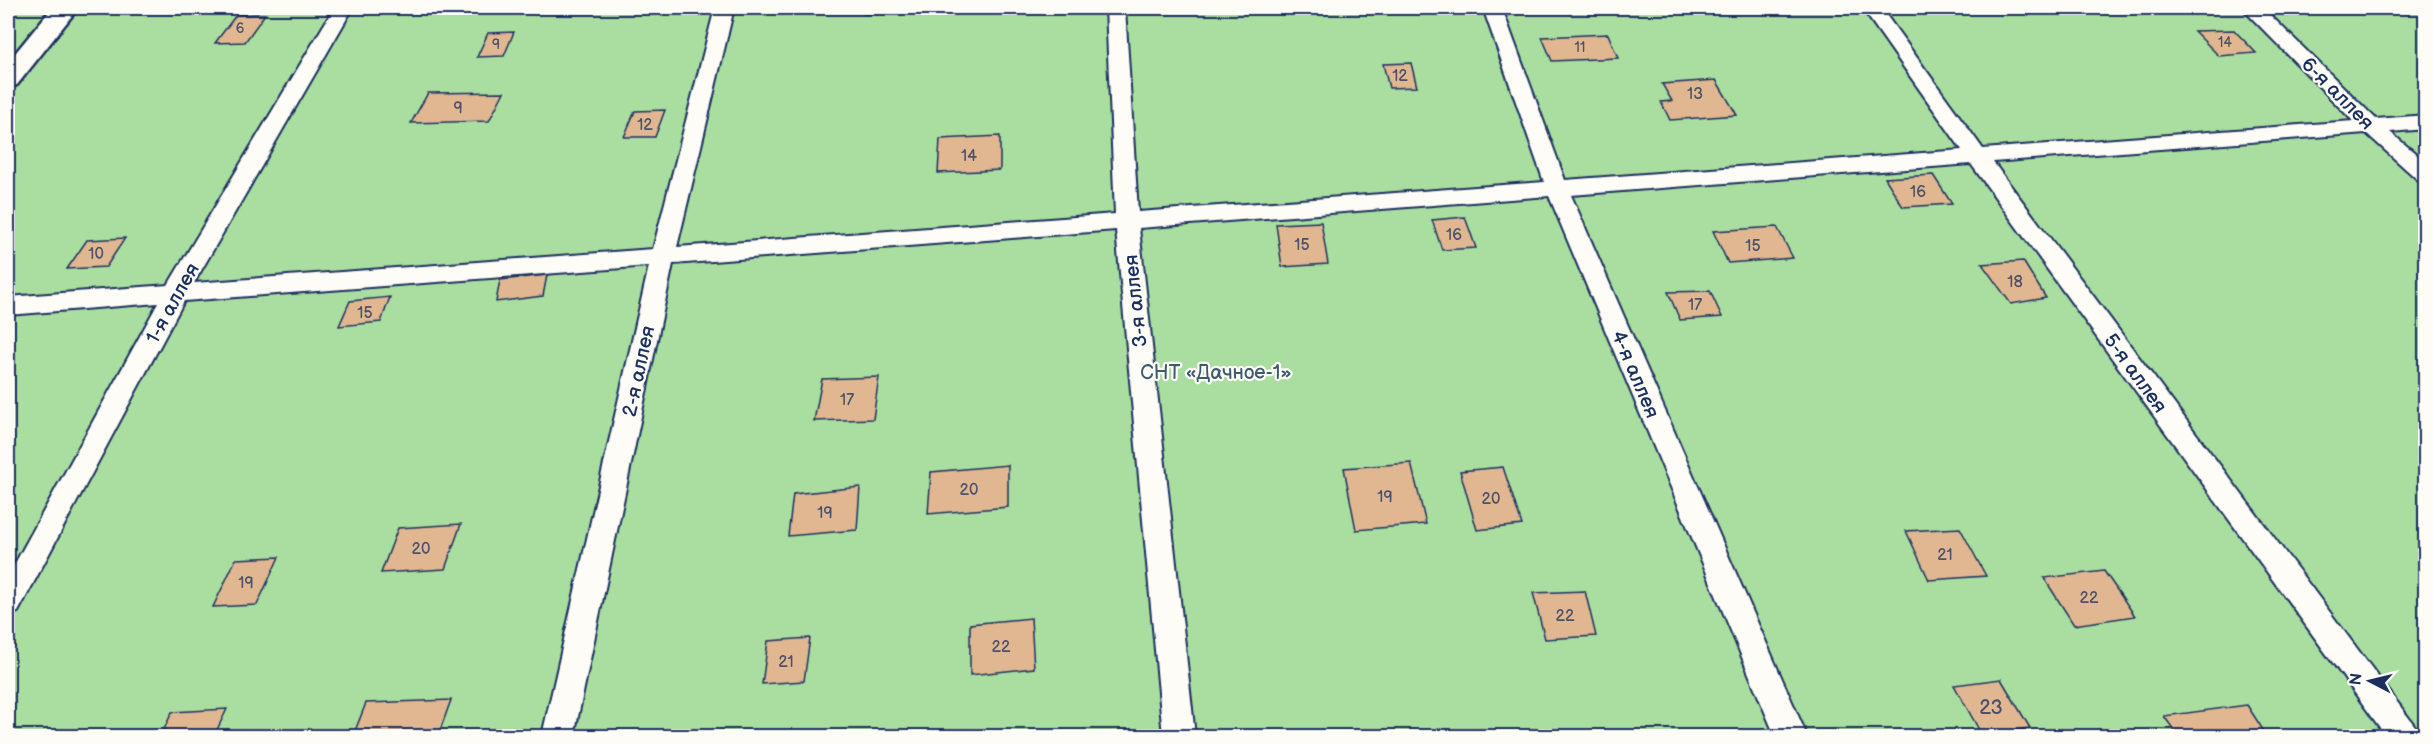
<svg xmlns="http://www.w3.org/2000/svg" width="2433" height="744" font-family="'Balsamiq Sans',sans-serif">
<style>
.green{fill:#aadea0;stroke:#62867f;stroke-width:1.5}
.building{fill:#e0b791;stroke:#1b2f5e;stroke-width:1.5}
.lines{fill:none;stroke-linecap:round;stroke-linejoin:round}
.service-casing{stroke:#1b2f5e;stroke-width:4}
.minor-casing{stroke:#1b2f5e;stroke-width:5}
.service{fill:#fdfcf7;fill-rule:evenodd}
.minor{fill:#fdfcf7;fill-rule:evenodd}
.labels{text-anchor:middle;stroke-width:4.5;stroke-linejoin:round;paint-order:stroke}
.far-number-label{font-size:14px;fill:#4c516b}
.number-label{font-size:16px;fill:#4c516b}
.street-label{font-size:20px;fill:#1b2f5e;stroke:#fdfcf7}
.park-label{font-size:20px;fill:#3f5b6e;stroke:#fdfcf7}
.near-number-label{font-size:20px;fill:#4c516b}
</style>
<rect width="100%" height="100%" fill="#fdfcf7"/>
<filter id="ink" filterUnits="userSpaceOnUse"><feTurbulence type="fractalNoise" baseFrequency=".0167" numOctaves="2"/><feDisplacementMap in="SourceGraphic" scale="12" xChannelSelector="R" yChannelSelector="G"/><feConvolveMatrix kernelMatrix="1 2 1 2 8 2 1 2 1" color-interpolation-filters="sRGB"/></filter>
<g filter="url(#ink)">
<path class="green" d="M8,8H2425V736H8Z"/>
<path class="building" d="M864,8H903V12L864,14Z
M265,14L245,42L215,43L236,15Z
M2234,30L2256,53L2219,56L2194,31Z
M514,32L504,56L477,57L488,33Z
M1608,34L1618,58L1552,61L1542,37Z
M1411,63L1417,87L1389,88L1383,64Z
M1716,80L1737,115L1670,120L1661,102L1672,101L1662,84Z
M504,92L489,121L411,123L428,93Z
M665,110L655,137H624L635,111Z
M1000,136V170L938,173L940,139Z
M1933,175L1952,204L1903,207L1885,178Z
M1465,217L1476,248L1442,250L1432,220Z
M1321,222L1328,264L1282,267L1276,224Z
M1777,227L1793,258L1728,263L1713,231Z
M125,238L106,267L67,269L87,240Z
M2023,261L2046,298L2011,304L1982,264Z
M547,275L543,296L496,302L500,280Z
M1710,291L1722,317L1680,320L1668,292Z
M390,297L381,322L339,326L350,301Z
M879,377L873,419L814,421L822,379Z
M1411,463L1426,524L1356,530L1344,468Z
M1008,465V507L928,514L931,472Z
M1503,467L1522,525L1477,530L1460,471Z
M860,487L857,530L788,536L793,494Z
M461,524L445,569L381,573L398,528Z
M1960,528L1986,576L1929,580L1906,531Z
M279,557L257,605L213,607L236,559Z
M2104,571L2135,616L2074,625L2044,578Z
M1585,591L1596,636L1545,639L1533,593Z
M1031,618L1034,668L970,675V624Z
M810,638L804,681L762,684L768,641Z
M2001,679L2030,728L1982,735L1954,685Z
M451,700L438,736H353L366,703Z
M2247,705L2267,736H2178L2164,716Z
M227,709L214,736H161L172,712Z"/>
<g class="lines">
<g class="service-casing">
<path id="service" d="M334,8H353L194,283L653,249L715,8H734L677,247L1115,214L1106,8H1125L1138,212L1544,182L1483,8H1502L1565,180L1962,150L1862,8H1881L1983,149L2353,121L2242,8H2263L2376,119L2426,115V129L2390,132L2426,162V182L2418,180L2366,133L1993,162L2415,726L2420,736H2386L1971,164L1571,195L1807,736H1775L1549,196L1139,228L1195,736H1163L1116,230L673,264L574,736H542L649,266L184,301L18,612L8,616V576L158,303L8,315V297L168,285Z"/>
</g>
<g class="minor-casing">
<path id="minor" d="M52,8H78L17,85L8,87V62Z"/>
</g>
<use href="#service" class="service"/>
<use href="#minor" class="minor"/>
</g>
</g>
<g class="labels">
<g class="far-number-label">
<text x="240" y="33">6</text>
<text x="2225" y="47">14</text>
<text x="496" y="49">9</text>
<text x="1580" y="52">11</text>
</g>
<g class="number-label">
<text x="1400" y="81">12</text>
<text x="1695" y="99">13</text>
<text x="458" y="113">9</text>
<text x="645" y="130">12</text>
<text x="969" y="161">14</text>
<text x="1918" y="197">16</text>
<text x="1454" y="240">16</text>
<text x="1302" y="250">15</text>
<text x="1753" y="251">15</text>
<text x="96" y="259">10</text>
<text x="2015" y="287">18</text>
<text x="1695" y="310">17</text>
<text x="365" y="318">15</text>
<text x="847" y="405">17</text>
<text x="969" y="495">20</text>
<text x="1385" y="502">19</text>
<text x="1491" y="504">20</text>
<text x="825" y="518">19</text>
<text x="421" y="554">20</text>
<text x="1945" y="560">21</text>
<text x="246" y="588">19</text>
<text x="2089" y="603">22</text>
<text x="1565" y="621">22</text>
<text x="1001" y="652">22</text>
<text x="786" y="667">21</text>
</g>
<g class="street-label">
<text transform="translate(2338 93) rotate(45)" y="7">6-я аллея</text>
<text transform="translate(1135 301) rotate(-96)" y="7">3-я аллея</text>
<text transform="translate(172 303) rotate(-61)" y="7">1-я аллея</text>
<text transform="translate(638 371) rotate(-78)" y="7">2-я аллея</text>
<text transform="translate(2136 373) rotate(54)" y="7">5-я аллея</text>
<text transform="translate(1636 374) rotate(67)" y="7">4-я аллея</text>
</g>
<g class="park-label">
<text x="1216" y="379">СНТ «Дачное-1»</text>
</g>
<g class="near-number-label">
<text x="1991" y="714">23</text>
</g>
</g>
<rect width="2433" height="744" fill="none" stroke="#fdfcf7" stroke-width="30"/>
<rect x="15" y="15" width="2403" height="714" fill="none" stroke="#1b2f5e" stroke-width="2" filter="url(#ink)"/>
<g transform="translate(2370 681) rotate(277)" stroke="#fdfcf7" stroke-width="4.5" paint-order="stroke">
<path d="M0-4.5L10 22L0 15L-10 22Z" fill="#1b2f5e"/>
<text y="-9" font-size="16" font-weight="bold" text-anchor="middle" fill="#1b2f5e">N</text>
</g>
</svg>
